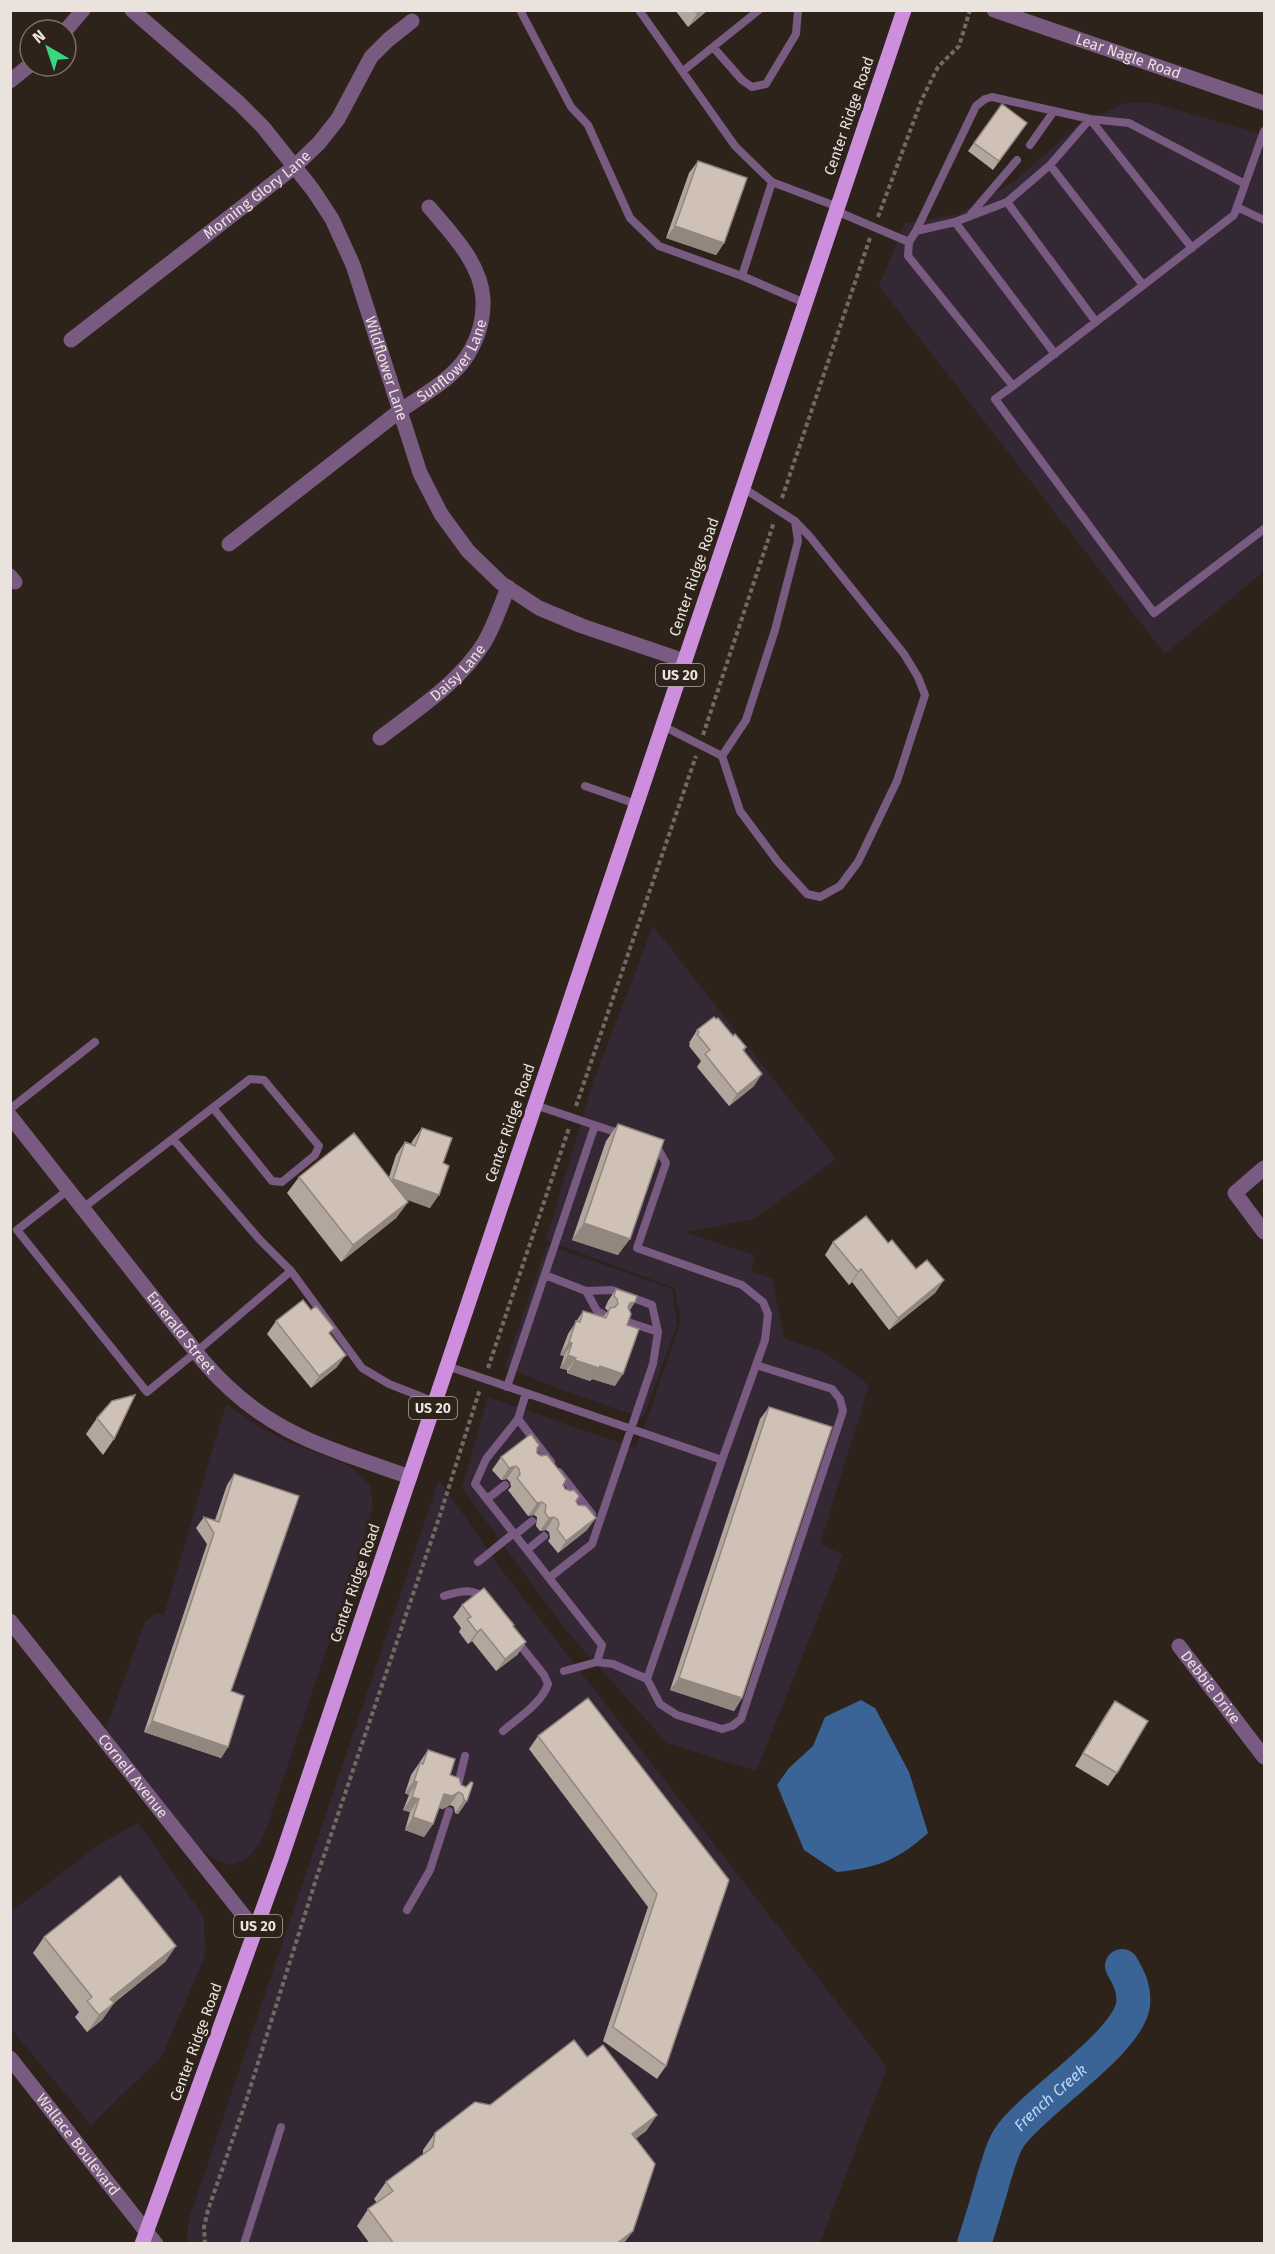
<svg xmlns="http://www.w3.org/2000/svg" width="1275" height="2254" font-family="'Fira Sans',sans-serif">
<style>
.commercial{fill:#342835}
.water{fill:#3b6496}
.lines{fill:none;stroke-linecap:round;stroke-linejoin:round}
.river{stroke:#3b6496;stroke-width:34}
.path{stroke:#736962;stroke-width:4;stroke-dasharray:4.5 3;stroke-linecap:butt}
.service{stroke:#795a80;stroke-width:8}
.minor{stroke:#795a80;stroke-width:15}
.tertiary{stroke:#795a80;stroke-width:15}
.primary{stroke:#cd8edd;stroke-width:15}
.wall{fill:#b3a69d}
.shaded-wall{fill:#92877f}
.building{fill:#d0c1b6;stroke:#92877f;stroke-width:1.5}
.labels{text-anchor:middle;stroke-width:6;stroke-linejoin:round;paint-order:stroke}
.shield{fill:#2e231b;stroke:#b2a9a2;stroke-width:1.5}
.shield-label{font-size:14px;font-weight:bold;fill:#eae2dc}
.street-label{font-size:15px;fill:#eae2dc;stroke:#2e231b}
.water-label{font-size:16px;font-style:italic;fill:#bfd7f5;stroke:#2e231b}
</style>
<rect width="100%" height="100%" fill="#2e231b"/>
<path class="commercial" d="M1149,102L1264,135V571L1165,654L879,286L905,223L959,214L1015,181L1078,125L1125,103Z
M653,926L836,1159L754,1219L685,1232L755,1256L751,1272L772,1278L784,1338L823,1352L869,1385L820,1544L843,1555L756,1771L667,1743L564,1628L462,1488L488,1397L635,1448L648,1417L681,1320L675,1288L546,1240L593,1082Z
M547,1245L672,1289L677,1326L643,1418L567,1392L505,1367Z
M226,1404L261,1428L290,1443L343,1463L355,1470L370,1486L373,1505L364,1539L267,1826L260,1843L252,1853L244,1860L230,1865L214,1859L194,1843L106,1729L145,1622L156,1613L164,1615Z
M439,1480L507,1577L887,2067L820,2243L187,2244L188,2222Z
M138,1823L204,1917L205,1956L162,2056L91,2125L11,2029V1912L97,1846Z"/>
<path class="water" d="M861,1700L875,1708L909,1772L928,1833C898,1860 877,1868 837,1872L804,1850L777,1785L789,1768L813,1746L825,1717Z"/>
<g class="lines">
<path class="river" id="s1" d="M974,2244C981,2222 988,2200 994,2177C999,2163 1002,2147 1011,2135C1037,2100 1127,2043 1133,2005C1135,1990 1129,1978 1122,1966"/>
<path class="path" d="M878,217L922,99L938,67L959,46L970,10
M782,498L870,238
M703,735L774,522
M576,1106L696,756
M488,1368L569,1128
M205,2244L204,2227L208,2210L246,2101L318,1873L440,1515L480,1389"/>
<path class="service" d="M520,10L571,107L588,125L630,218L659,246L742,276
M639,10L735,146L772,182L838,207
M713,47L742,80L752,87L766,84L796,34L798,10
M683,71L759,10
M1030,145L1054,111
M1050,165L1143,285
M772,182L742,276L805,303
M1007,202L1096,322
M1237,207L1264,220
M836,211L909,242L908,256L1013,386L1234,215L1264,131
M971,214L1017,160
M955,222L1055,354
M916,231L976,106L985,99L992,97L1090,119L1192,248
M909,242L916,231L955,222L1007,202L1050,165L1090,119L1129,123L1245,184
M1013,386L995,399L1154,613L1264,529
M663,726L722,756L746,720L775,630L798,541L795,521L743,488
M722,756L740,811L778,862L807,894L820,897L840,886L858,862L897,781L925,695L918,677L904,654L811,538L795,521
M585,786L636,804
M535,1105L624,1135
M10,1109L95,1042
M173,1139L260,1240L291,1271L362,1368L389,1384L435,1402
M68,1190L17,1230L147,1392L196,1352L291,1271
M83,1208L250,1079L264,1080L319,1146L315,1155L282,1182L272,1181L213,1108
M545,1275L586,1291L612,1290L652,1305L658,1332L653,1364L592,1544L549,1578L602,1645L597,1662L613,1664L647,1679
M586,1291L597,1311L603,1314
M625,1321L658,1332
M447,1366L722,1460L765,1340L768,1314L763,1302L742,1285L637,1248L666,1163L657,1147L653,1145
M507,1387L595,1125
M518,1419L526,1393
M722,1460L647,1679L660,1704L677,1715L722,1729L732,1726L741,1719L843,1411L840,1399L832,1389L756,1365
M559,1472L592,1514
M487,1499L505,1485
M515,1535L532,1521
M527,1550L544,1536
M478,1562L514,1533
M549,1578L475,1484L486,1459L518,1419L551,1462
M444,1596C459,1592 473,1586 485,1600
M564,1671L597,1662
M503,1731C518,1718 542,1703 548,1684L544,1675L517,1641
M457,1789L465,1756
M407,1910L430,1870L449,1811
M244,2244L281,2127"/>
<g class="minor">
<path id="s2" d="M132,10L239,103L263,127L313,190L332,219L353,265L420,473L441,514L468,551L501,583L539,608L582,626L685,661"/>
<path d="M66,30L83,10"/>
<path d="M10,81L30,65"/>
<path id="s3" d="M71,340L294,167L319,143L338,119L371,57L388,40L412,21"/>
<path id="s4" d="M229,544C285,500 341,456 397,413C419,397 445,384 462,363C476,345 484,322 483,299C481,263 451,233 429,207"/>
<path d="M10,576L15,582"/>
<path id="s5" d="M380,738C416,710 459,683 484,643C494,626 501,606 508,587"/>
<path id="s6" d="M10,1116L204,1362C265,1433 325,1447 410,1477"/>
<path d="M1264,1168L1235,1193L1264,1232"/>
<path id="s7" d="M10,1621L256,1931"/>
<path id="s8" d="M1179,1646L1264,1757"/>
<path id="s9" d="M10,2058L156,2244"/>
</g>
<path class="tertiary" id="s10" d="M994,10L1264,103"/>
<path class="primary" d="M142,2244L281,1859L904,10"/>
</g>
<path class="wall" d="M675,10H708L688,27Z
M1002,104L1027,123L993,170L968,151Z
M698,161L724,243L716,255L666,238L689,173Z
M697,1030L733,1036L746,1047L744,1051L754,1086L729,1106L697,1067L701,1061L689,1046L690,1044L689,1043Z
M618,1124V1255L572,1240L606,1141Z
M422,1128L443,1163L430,1208L406,1199L408,1202L396,1218L341,1262L287,1193L299,1177H389L396,1155L405,1142L411,1144L413,1140Z
M833,1242L888,1243L916,1269L944,1280L935,1293L889,1330L852,1282L849,1285L825,1255Z
M616,1289L635,1302L629,1311L627,1325L615,1386L592,1379L590,1381L567,1373V1370L560,1368L564,1356L560,1355L568,1334L583,1311L603,1317L608,1311L605,1308L608,1301Z
M276,1321L330,1335L337,1367L311,1388L267,1334Z
M769,1407L742,1698L734,1711L670,1690L760,1419Z
M97,1418L114,1439L103,1455L86,1434Z
M537,1448V1453L563,1485L565,1489L576,1501L587,1530L558,1553L548,1541L550,1538L549,1532L546,1530L540,1531L536,1526L537,1517L534,1515L528,1516L508,1490L511,1487L510,1482L507,1479L501,1480L492,1470L501,1457Z
M234,1474L231,1691L228,1747L221,1758L144,1732L207,1544L196,1528L204,1517L215,1520L227,1485Z
M462,1605L513,1626L526,1642L517,1655L496,1671L472,1641L468,1644L459,1632L461,1628L453,1617Z
M1115,1701L1117,1773L1108,1786L1075,1766L1106,1714Z
M538,1736L729,1880L666,2066L657,2079L603,2041L648,1907L529,1749Z
M428,1750L450,1775L467,1801L458,1814L455,1813L454,1807L450,1805L443,1809L439,1808L433,1824L424,1837L405,1830L410,1812L403,1810L409,1795L405,1793L411,1775Z
M44,1937L176,1946L165,1962L114,2003L102,2020L87,2032L75,2017L79,2012L33,1953Z
M587,2057L657,2115L646,2131L635,2139L633,2231L623,2244H370L357,2226L368,2209L377,2203L374,2199L386,2182L423,2155V2150L435,2133L490,2105Z"/>
<path class="shaded-wall" d="M701,10H708L688,27L697,14Z
M675,226L724,243L716,255L666,238Z
M762,1074L754,1086L729,1106L737,1094Z
M393,1179L439,1195L430,1208L384,1192Z
M408,1202L396,1218L341,1262L353,1245Z
M584,1223L630,1239L618,1255L572,1240Z
M861,1269L852,1282L849,1285L858,1272Z
M944,1280L935,1293L889,1330L898,1318Z
M635,1302L627,1315L621,1316L630,1303Z
M569,1342L572,1343L564,1356L560,1355Z
M346,1355L337,1367L311,1388L319,1376Z
M568,1355L576,1358L567,1370L560,1368Z
M575,1360L600,1366L623,1374L615,1386L592,1379L590,1381L567,1373Z
M516,1466L507,1479L501,1480L509,1468Z
M542,1502L534,1515L528,1516L537,1503Z
M554,1517L546,1530L540,1531L549,1518Z
M596,1518L587,1530L558,1553L566,1541Z
M481,1629L472,1641L468,1644L477,1632Z
M526,1642L517,1655L496,1671L505,1659Z
M679,1678L742,1698L734,1711L670,1690Z
M152,1721L228,1747L221,1758L144,1732Z
M414,1781L417,1782L409,1795L405,1793Z
M459,1792L450,1805L443,1809L435,1806L444,1794Z
M412,1797L419,1799L410,1812L403,1810Z
M464,1800L467,1801L458,1814L455,1813Z
M413,1817L433,1824L424,1837L405,1830Z
M176,1946L165,1962L98,2015L110,1999Z
M114,2003L102,2020L87,2032L99,2015Z
M657,2115L646,2131L620,2151L632,2134Z
M633,2231L623,2244H616Z"/>
<path class="building" d="M694,10H701L697,14Z
M1002,104L1027,123L999,161L974,143Z
M698,161L747,178L724,243L675,226Z
M714,1017L716,1019L718,1018L733,1036L735,1034L746,1047L743,1050L762,1074L737,1094L705,1054L710,1050L697,1034L699,1032L697,1030Z
M618,1124L664,1140L630,1239L584,1223Z
M422,1128L452,1138L443,1163L449,1166L439,1195L393,1179L405,1142L415,1146Z
M354,1133L408,1202L353,1245L299,1177Z
M866,1216L888,1243L892,1240L916,1269L927,1260L944,1280L898,1318L861,1269L858,1272L833,1242Z
M616,1289L637,1296L635,1302L630,1303L628,1307L631,1314L627,1325L639,1329L623,1374L600,1366L599,1368L575,1360L576,1358L568,1355L572,1343L569,1342L576,1321L580,1322L583,1311L606,1318L610,1308L615,1307L618,1304L617,1299L614,1296Z
M303,1300L311,1310L316,1306L334,1328L329,1333L346,1355L319,1376L276,1321Z
M135,1395L114,1439L97,1418L112,1401Z
M769,1407L832,1427L742,1698L679,1678Z
M531,1434L539,1445L537,1448V1453L541,1456L547,1455L566,1479L563,1485L565,1489L570,1491L574,1490L579,1496L576,1501L578,1505L586,1506L596,1518L566,1541L557,1529L559,1525L558,1520L554,1517L549,1518L545,1513L546,1505L542,1502L537,1503L517,1478L520,1474L519,1469L516,1466L509,1468L501,1457Z
M234,1474L299,1496L231,1691L244,1696L228,1747L152,1721L214,1533L204,1517L219,1522Z
M484,1588L514,1625L513,1626L526,1642L505,1659L481,1629L477,1632L467,1619L471,1617L462,1605Z
M588,1698L729,1880L666,2066L613,2027L657,1894L538,1736Z
M1115,1701L1148,1721L1117,1773L1083,1753Z
M428,1750L455,1759L450,1775L459,1778L461,1785L466,1787L471,1782L473,1783L467,1801L464,1800L463,1795L459,1792L452,1796L444,1794L433,1824L413,1817L419,1799L412,1797L417,1782L414,1781L420,1763L423,1764Z
M120,1876L176,1946L110,1999L114,2003L99,2015L87,2001L92,1997L44,1937Z
M574,2040L587,2057L603,2045L657,2115L632,2134L655,2164L633,2231L616,2244H394L368,2209L393,2191L386,2182L433,2147L435,2133L475,2102L490,2105Z"/>
<g class="labels">
<g class="shield">
<rect x="656" y="664" width="48" height="22" rx="4.5"/>
<rect x="409" y="1397" width="48" height="22" rx="4.5"/>
<rect x="234" y="1915" width="48" height="22" rx="4.5"/>
</g>
<g class="shield-label">
<text x="680" y="680">US 20</text>
<text x="433" y="1413">US 20</text>
<text x="258" y="1931">US 20</text>
</g>
<g class="street-label">
<text dy="5" stroke="none"><textPath href="#s10" startOffset="142">Lear Nagle Road</textPath></text>
<text transform="translate(849 116) rotate(-71)" y="5">Center Ridge Road</text>
<text dy="5" stroke="none"><textPath href="#s3" startOffset="236">Morning Glory Lane</textPath></text>
<text dy="5" stroke="none"><textPath href="#s4" startOffset="291">Sunflower Lane</textPath></text>
<text dy="5" stroke="none"><textPath href="#s2" startOffset="450">Wildflower Lane</textPath></text>
<text transform="translate(694 577) rotate(-71)" y="5">Center Ridge Road</text>
<text dy="5" stroke="none"><textPath href="#s5" startOffset="102">Daisy Lane</textPath></text>
<text transform="translate(510 1123) rotate(-71)" y="5">Center Ridge Road</text>
<text dy="5" stroke="none"><textPath href="#s6" startOffset="276">Emerald Street</textPath></text>
<text transform="translate(355 1583) rotate(-71)" y="5">Center Ridge Road</text>
<text dy="5" stroke="none"><textPath href="#s8" startOffset="52">Debbie Drive</textPath></text>
<text dy="5" stroke="none"><textPath href="#s7" startOffset="198">Cornell Avenue</textPath></text>
<text transform="translate(196 2042) rotate(-70)" y="5">Center Ridge Road</text>
<text dy="5" stroke="none"><textPath href="#s9" startOffset="110">Wallace Boulevard</textPath></text>
</g>
<g class="water-label">
<text dy="6" stroke="none"><textPath href="#s1" startOffset="170">French Creek</textPath></text>
</g>
</g>
<rect width="1275" height="2254" fill="none" stroke="#eae2dc" stroke-width="24"/>
<g transform="translate(48 48) rotate(321)"><circle r="28" fill="#2e231b" stroke="#796f68" stroke-width="1.5"/>
<path d="M0-4.5L10 22L0 15L-10 22Z" fill="#38d880"/>
<text y="-9" font-size="16" font-weight="bold" text-anchor="middle" fill="#eae2dc">N</text>
</g>
</svg>
